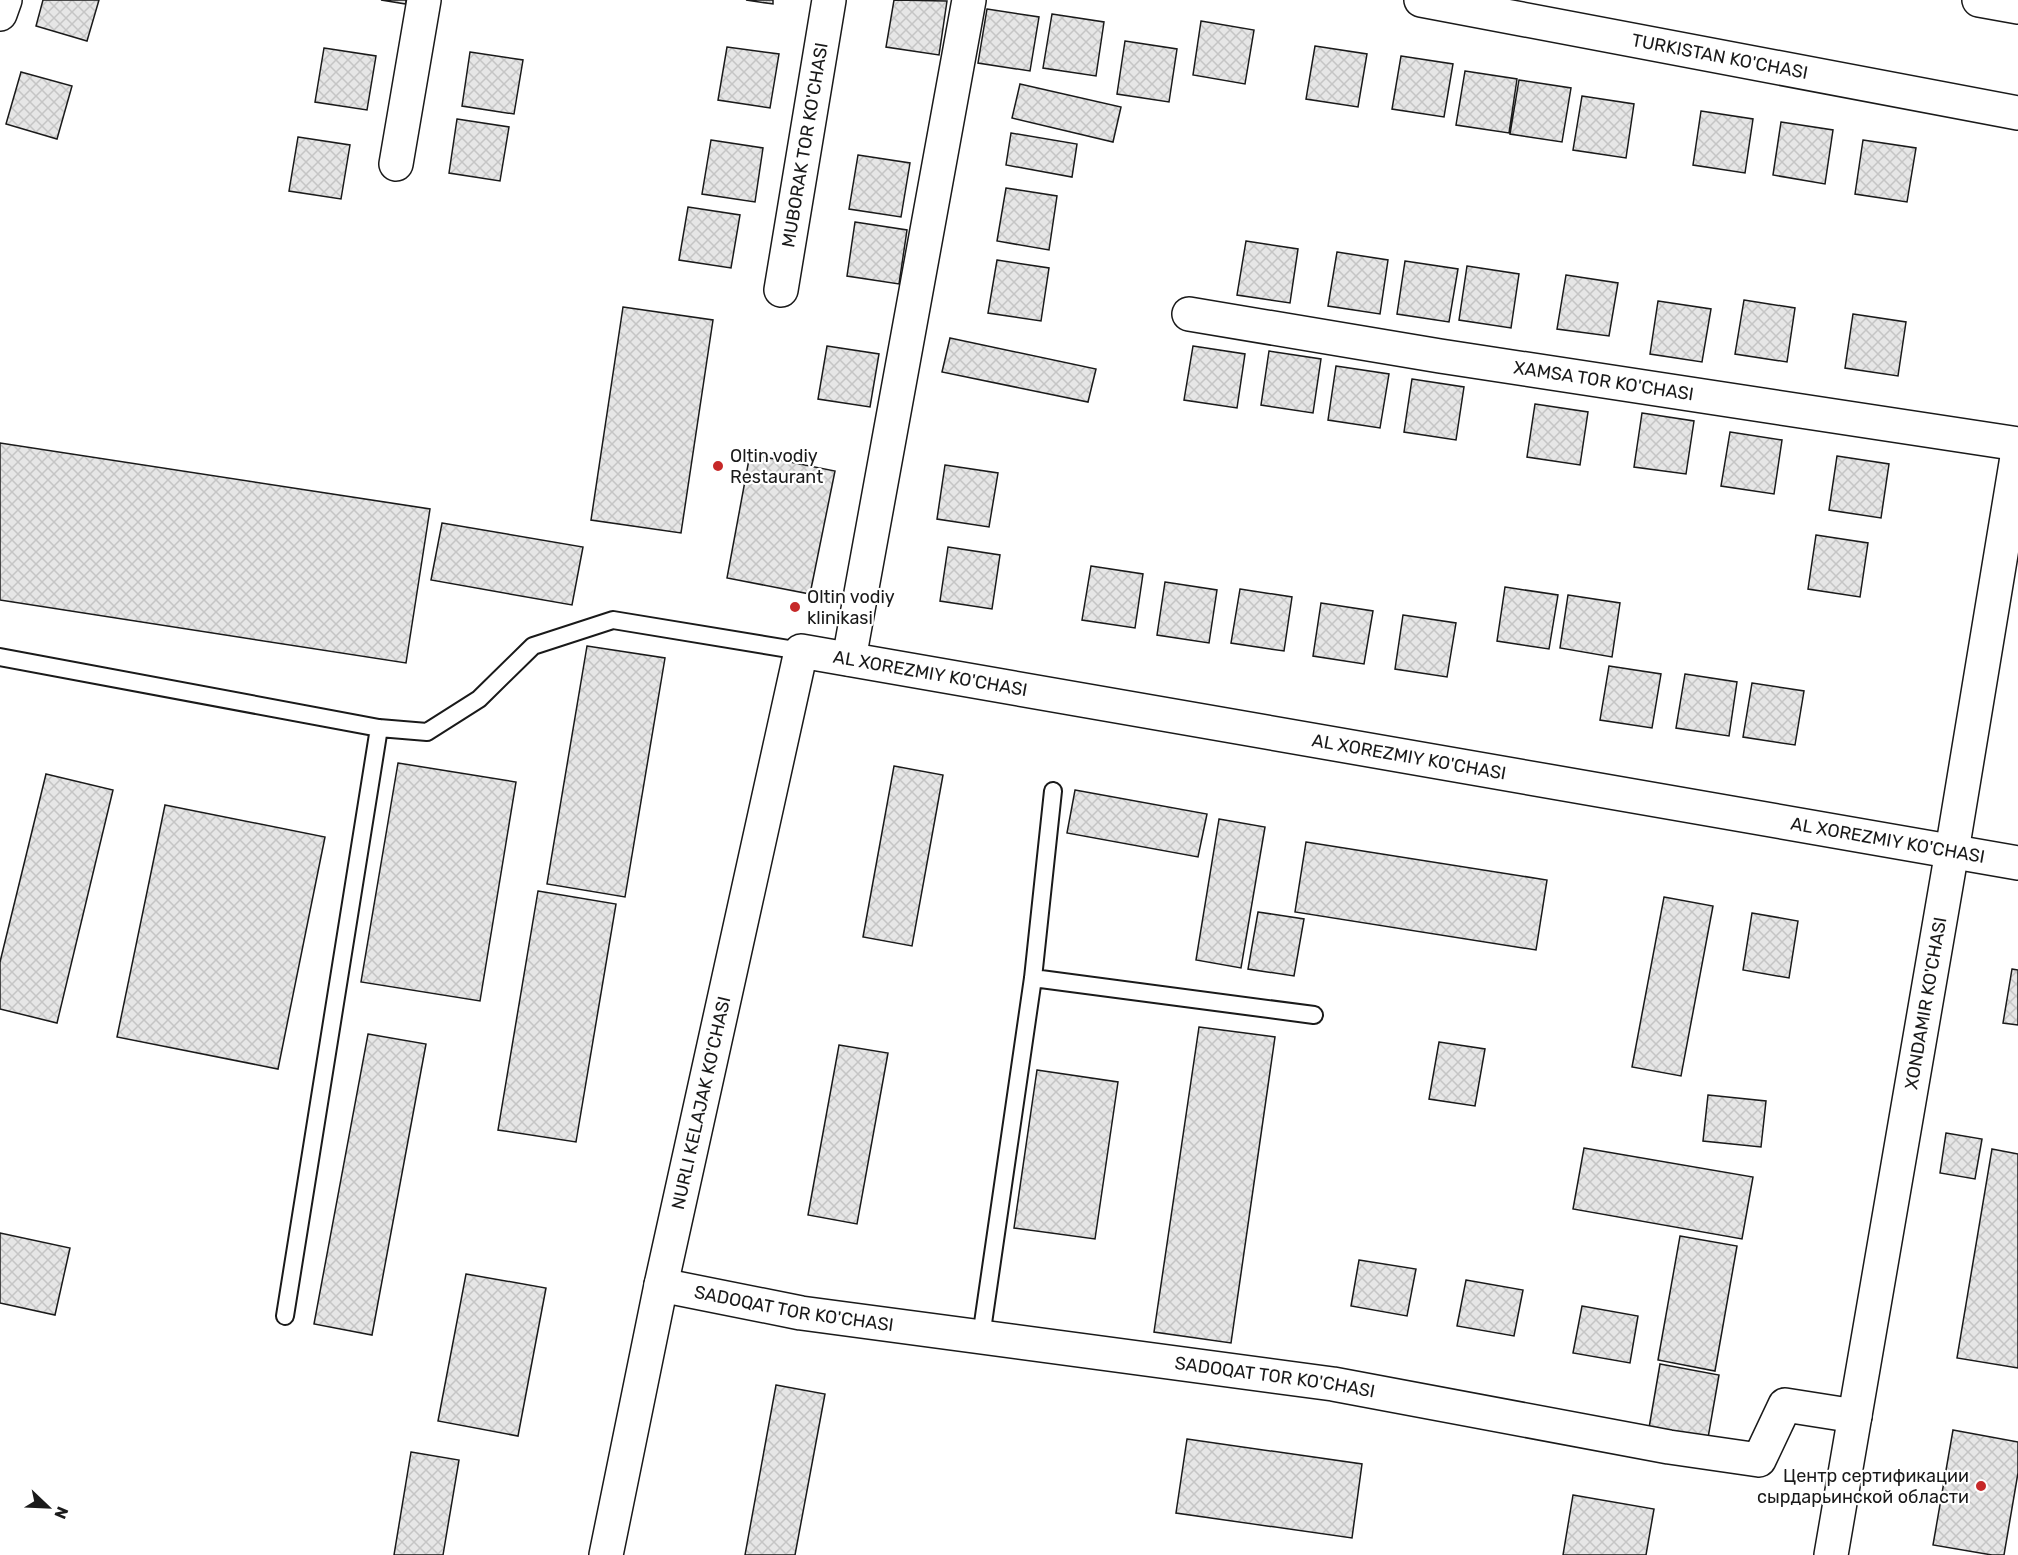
<svg xmlns="http://www.w3.org/2000/svg" width="2018" height="1555" font-family="Rubik,sans-serif">
<style>
.building{fill:url(#building-cross-hatch);stroke:#1a1a1a;stroke-width:1.5}
.lines{fill:none;stroke-linecap:round;stroke-linejoin:round}
.lane-casing{stroke:#1a1a1a;stroke-width:20}
.street-casing{stroke:#1a1a1a;stroke-width:36}
.lane{stroke:#fff;stroke-width:16}
.street{stroke:#fff;stroke-width:33}
.poi-dot{fill:#c62828;stroke:#fff;stroke-width:2}
.labels{text-anchor:middle;stroke-width:4.5;stroke-linejoin:round;paint-order:stroke}
.street-label{font-size:18px;fill:#1a1a1a;stroke:#fff}
.poi-label{font-size:18px;fill:#1a1a1a;stroke:#fff;text-anchor:start}
</style>
<defs>
<pattern id="building-cross-hatch" width="8" height="8" patternUnits="userSpaceOnUse" patternTransform="scale(1.5)"><rect width="8" height="8" fill="#e6e6e6"/><path d="M0 0l8 8M0 8l8-8" fill="none" stroke="#c5c5c5"/></pattern>
</defs>
<rect width="100%" height="100%" fill="#fff"/>
<path class="building" d="M43,0H99L87,41L36,26Z
M381,0H406V4Z
M746,0H773V4Z
M894,0L947,1L939,55L886,47Z
M987,9L1039,17L1030,71L978,63Z
M1052,14L1104,22L1096,76L1043,68Z
M1201,21L1254,30L1245,84L1193,75Z
M1125,41L1177,49L1169,102L1117,94Z
M1315,46L1367,54L1358,107L1306,99Z
M727,47L779,54L770,108L718,100Z
M324,48L376,56L367,110L315,102Z
M470,52L523,60L514,114L462,106Z
M1401,56L1453,64L1444,117L1392,109Z
M1465,71L1517,79L1509,133L1456,125Z
M21,72L72,86L57,139L6,124Z
M1519,80L1571,88L1562,142L1510,134Z
M1020,84L1121,107L1113,142L1012,118Z
M1582,96L1634,104L1626,158L1573,150Z
M1701,111L1753,119L1745,173L1693,165Z
M457,119L509,127L500,181L449,173Z
M1781,122L1833,130L1825,184L1773,175Z
M1011,133L1077,144L1072,177L1006,165Z
M298,137L350,145L341,199L289,191Z
M711,140L763,148L755,202L702,194Z
M1863,140L1916,148L1907,202L1855,194Z
M858,155L910,163L901,217L849,209Z
M1006,188L1057,196L1049,250L997,241Z
M688,207L740,215L731,268L679,260Z
M855,222L907,230L899,284L847,276Z
M1246,241L1298,249L1290,303L1237,295Z
M1337,252L1388,260L1380,314L1328,306Z
M997,260L1049,268L1041,321L988,313Z
M1405,261L1458,269L1449,322L1397,314Z
M1467,266L1519,274L1511,328L1459,320Z
M1566,275L1618,283L1609,336L1557,329Z
M1744,300L1795,308L1787,362L1735,354Z
M1658,301L1711,309L1702,362L1650,354Z
M623,307L713,320L681,533L591,520Z
M1853,314L1906,322L1898,376L1845,368Z
M950,338L1096,369L1088,402L942,372Z
M827,346L879,354L870,407L818,399Z
M1193,346L1245,354L1237,408L1184,400Z
M1269,351L1321,359L1313,413L1261,405Z
M1336,366L1389,374L1380,428L1328,420Z
M1412,379L1464,387L1456,440L1404,432Z
M1535,404L1588,412L1580,465L1527,457Z
M1642,413L1694,421L1686,474L1634,467Z
M1730,432L1782,440L1774,494L1721,486Z
M0,443L430,509L406,663L0,600Z
M750,454L835,471L810,594L727,578Z
M1837,456L1889,464L1881,518L1829,510Z
M945,465L998,473L989,527L937,519Z
M442,523L583,547L572,605L431,580Z
M1816,535L1868,543L1860,597L1808,589Z
M948,547L1000,555L992,609L940,601Z
M1091,566L1143,574L1135,628L1082,620Z
M1165,582L1217,590L1209,643L1157,635Z
M1505,587L1558,595L1549,649L1497,641Z
M1240,589L1292,597L1284,651L1231,643Z
M1568,595L1620,603L1612,657L1560,648Z
M1321,603L1373,611L1364,664L1313,656Z
M1403,615L1456,623L1447,677L1395,669Z
M587,646L665,658L625,897L547,884Z
M1609,666L1661,674L1652,728L1600,720Z
M1685,674L1737,682L1729,736L1676,728Z
M1752,683L1804,691L1795,745L1743,737Z
M398,763L516,782L480,1001L361,982Z
M894,766L943,775L912,946L863,937Z
M46,774L113,790L57,1023L0,1009V962Z
M1075,790L1207,814L1198,857L1067,833Z
M165,805L325,837L278,1069L117,1037Z
M1219,819L1265,827L1241,968L1196,960Z
M1306,842L1547,880L1536,950L1295,912Z
M538,891L616,904L576,1142L498,1130Z
M1664,897L1713,906L1681,1076L1632,1067Z
M1258,912L1304,919L1294,976L1248,969Z
M1752,913L1798,921L1789,978L1743,970Z
M2012,969L2018,970V1025L2003,1023Z
M1199,1027L1275,1037L1231,1343L1154,1332Z
M368,1034L426,1044L372,1335L314,1324Z
M1439,1042L1485,1049L1475,1106L1429,1099Z
M839,1045L888,1053L857,1224L808,1215Z
M1037,1070L1118,1082L1095,1239L1014,1228Z
M1708,1095L1766,1101L1761,1147L1703,1141Z
M1946,1133L1982,1139L1975,1179L1940,1173Z
M1584,1148L1753,1177L1742,1239L1573,1209Z
M1992,1149L2018,1154V1368L1957,1358Z
M0,1233L70,1248L55,1315L0,1303Z
M1680,1236L1737,1246L1715,1371L1658,1360Z
M1359,1260L1416,1269L1407,1316L1351,1306Z
M466,1274L546,1288L518,1436L438,1421Z
M1466,1280L1523,1290L1514,1336L1457,1326Z
M1582,1306L1638,1316L1630,1363L1573,1353Z
M1660,1364L1719,1375L1708,1438L1649,1428Z
M776,1385L825,1394L795,1555H745Z
M1953,1430L2018,1442V1473L2004,1555H1992L1933,1545Z
M1187,1439L1362,1464L1352,1538L1176,1513Z
M411,1452L459,1460L443,1555H394Z
M1573,1495L1654,1509L1646,1555H1563Z"/>
<g class="lines">
<g class="lane-casing">
<path id="lane" d="M0,657L379,728L427,732L479,699L533,646L613,620L801,651
M1033,978L1314,1015
M285,1316L379,728
M981,1337L1033,978L1053,791"/>
</g>
<g class="street-casing">
<g id="street">
<path id="s1" d="M1421,0L2018,113"/>
<path d="M1979,0L2018,7"/>
<path d="M0,14L5,0"/>
<path d="M396,164L424,0"/>
<path id="s2" d="M781,290L829,0"/>
<path id="s3" d="M1189,314L1440,356L2018,444"/>
<path d="M849,659L969,0"/>
<path id="s4" d="M661,1285L801,1313L1333,1384L1669,1447L1759,1460L1785,1405L1855,1416"/>
<path id="s5" d="M606,1555L661,1285L801,651L2018,863"/>
<path id="s6" d="M1831,1555L1952,851L2018,451"/>
</g>
</g>
<use href="#lane" class="lane"/>
<use href="#street" class="street"/>
</g>
<g class="poi-dot">
<circle cx="718" cy="466" r="6"/>
<circle cx="795" cy="607" r="6"/>
<circle cx="1981" cy="1486" r="6"/>
</g>
<g class="labels">
<g class="street-label">
<text dy="6" stroke="none"><textPath href="#s1" startOffset="304">TURKISTAN KO'CHASI</textPath></text>
<text dy="6" stroke="none"><textPath href="#s2" startOffset="147">MUBORAK TOR KO'CHASI</textPath></text>
<text dy="6" stroke="none"><textPath href="#s3" startOffset="420">XAMSA TOR KO'CHASI</textPath></text>
<text dy="6" stroke="none"><textPath href="#s5" startOffset="1056">AL XOREZMIY KO'CHASI</textPath></text>
<text dy="6" stroke="none"><textPath href="#s5" startOffset="1542">AL XOREZMIY KO'CHASI</textPath></text>
<text dy="6" stroke="none"><textPath href="#s5" startOffset="2028">AL XOREZMIY KO'CHASI</textPath></text>
<text dy="6" stroke="none"><textPath href="#s6" startOffset="560">XONDAMIR KO'CHASI</textPath></text>
<text dy="6" stroke="none"><textPath href="#s5" startOffset="462">NURLI KELAJAK KO'CHASI</textPath></text>
<text dy="6" stroke="none"><textPath href="#s4" startOffset="135">SADOQAT TOR KO'CHASI</textPath></text>
<text dy="6" stroke="none"><textPath href="#s4" startOffset="621">SADOQAT TOR KO'CHASI</textPath></text>
</g>
<g class="poi-label">
<text x="730" y="462">Oltin vodiy<tspan x="730" dy="21">Restaurant</tspan></text>
<text x="807" y="603">Oltin vodiy<tspan x="807" dy="21">klinikasi</tspan></text>
<text x="1969" y="1482" text-anchor="end">Центр сертификации<tspan x="1969" dy="21">сырдарьинской области</tspan></text>
</g>
</g>
<g transform="translate(48 1507) rotate(113)" stroke="#ffffff" stroke-width="4.5" paint-order="stroke">
<path d="M0-4.5L10 22L0 15L-10 22Z" fill="#1a1a1a"/>
<text y="-9" font-size="16" font-weight="bold" text-anchor="middle" fill="#1a1a1a">N</text>
</g>
</svg>
